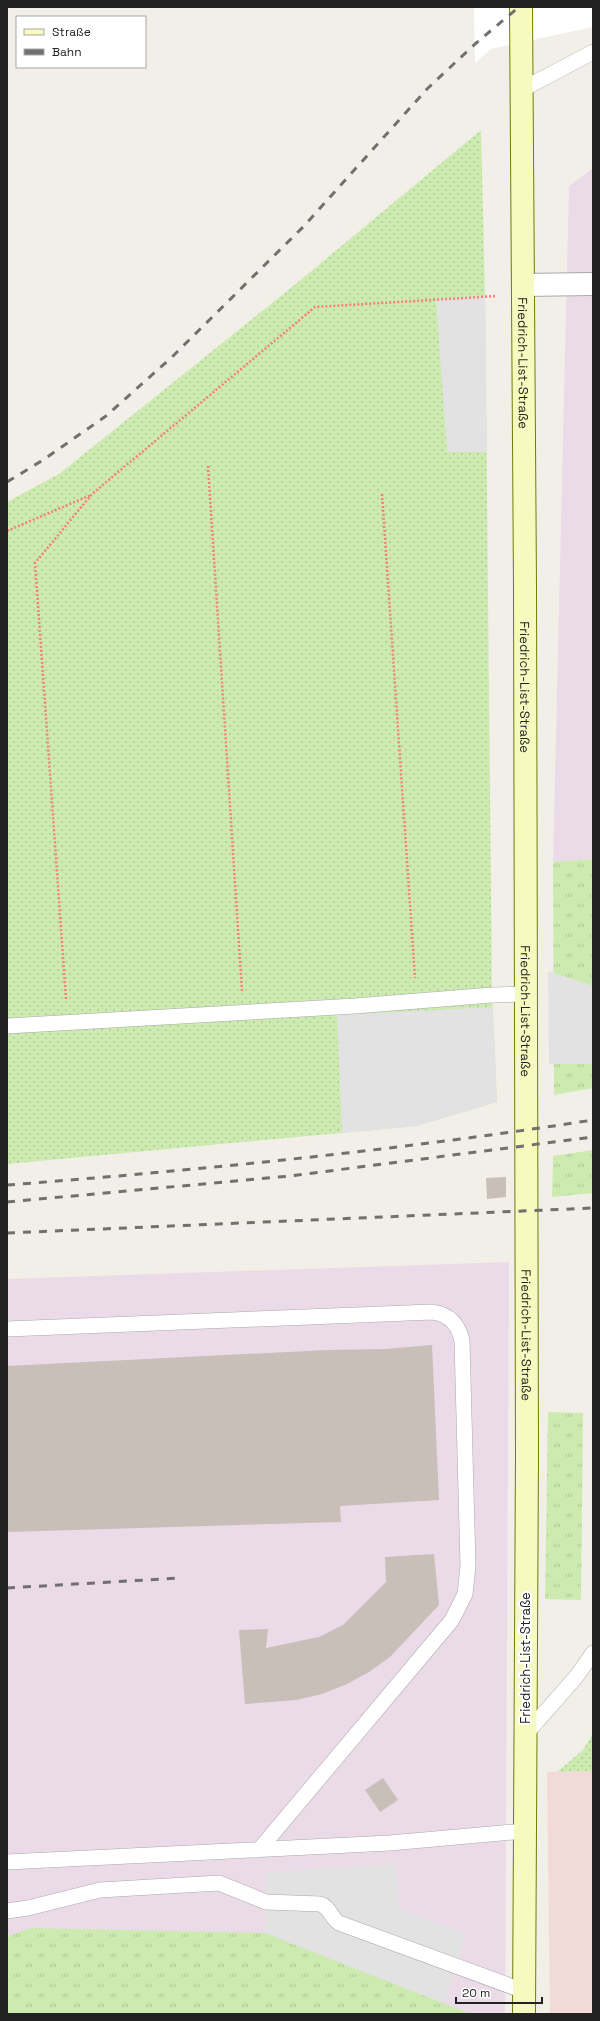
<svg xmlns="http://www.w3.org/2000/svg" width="600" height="2021" font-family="'Space Grotesk',sans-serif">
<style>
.commercial{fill:#f2dad9}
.industrial{fill:#ebdbe8}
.grass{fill:url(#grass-tufts)}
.garden{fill:url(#garden-dots)}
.parking{fill:#e2e2e2}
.pier{fill:#fff}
.building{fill:#c7bfb8}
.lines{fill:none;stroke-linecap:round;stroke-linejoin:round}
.lane-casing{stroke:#a9a9a9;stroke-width:16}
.street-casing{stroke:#a9a9a9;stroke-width:24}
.secondary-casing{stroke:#707d05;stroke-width:24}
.path{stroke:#fa8072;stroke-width:2.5;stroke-dasharray:2 2;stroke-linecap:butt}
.lane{stroke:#fff;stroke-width:15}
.street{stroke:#fff;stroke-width:22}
.secondary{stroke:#f7fabf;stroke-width:22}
.rail{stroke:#707070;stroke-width:3;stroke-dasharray:8 8;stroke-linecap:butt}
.labels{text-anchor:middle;stroke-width:4;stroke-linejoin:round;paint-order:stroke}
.street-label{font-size:13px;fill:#222;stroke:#fff}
</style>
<defs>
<pattern id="grass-tufts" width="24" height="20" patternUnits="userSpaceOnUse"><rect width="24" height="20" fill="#cdebb0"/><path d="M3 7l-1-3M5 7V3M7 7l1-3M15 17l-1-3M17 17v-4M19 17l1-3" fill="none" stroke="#b0c997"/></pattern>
<pattern id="garden-dots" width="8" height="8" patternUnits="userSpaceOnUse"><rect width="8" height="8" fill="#cdebb0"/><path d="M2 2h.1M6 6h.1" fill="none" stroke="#b0c997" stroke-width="1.8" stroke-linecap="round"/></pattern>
</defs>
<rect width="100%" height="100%" fill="#f2efe9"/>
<path class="commercial" d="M593,1771V2014H550L547,1772Z"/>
<path class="industrial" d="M593,168V859L553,862L569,186Z
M509,1262L505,2014H471L32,1928L7,1936V1279Z"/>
<path class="grass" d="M593,859V1088L554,1095L553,862Z
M593,1150V1193L552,1197L553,1156Z
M548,1412L583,1413L581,1600L545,1599Z
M32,1928L265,1933L471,2014H7V1936Z"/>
<path class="garden" d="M481,130L485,296L492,995L497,1102L416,1126L7,1164V502L59,474L297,283Z
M593,1733V1771L557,1772L583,1750Z"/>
<path class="parking" d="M485,296L487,452H447L436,299Z
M548,971L593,986L592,1064H549Z
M493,1007L497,1102L416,1126L342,1133L337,1015Z
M396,1864L399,1909L466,1933L444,2003L265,1933L266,1872Z"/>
<path class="pier" d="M474,7H593V27L491,49L475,63Z"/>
<path class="building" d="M506,1177V1197L487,1199L486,1178Z
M432,1345L439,1500L340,1506L341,1522L7,1532V1366L327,1350L386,1349Z
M434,1554L439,1605L390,1657L369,1672L347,1684L322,1694L296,1700L245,1704L239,1630L268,1629L266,1648L319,1637L343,1625L386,1582L385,1557Z
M383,1778L398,1800L380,1812L365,1790Z"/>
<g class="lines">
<g class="lane-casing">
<path id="lane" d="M521,90L593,52
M7,1026L355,1006L492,995L525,994
M7,1329L432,1312C449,1314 459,1325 462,1341L468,1566L465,1594L452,1620L259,1850
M525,1735L576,1677L593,1653
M7,1862L390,1843L525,1831
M7,1911L28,1908L100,1890L219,1883L266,1902L320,1904C330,1907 331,1918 339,1923L524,1991"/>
</g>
<g class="street-casing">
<path id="street" d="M523,285L593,284"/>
</g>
<g class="secondary-casing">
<g id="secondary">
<path id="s1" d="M521,7L525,586L527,1455L524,2014"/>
</g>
</g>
<path class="path" d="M208,466L242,991
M382,494L415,978
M7,531L91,495
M66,999L35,563L92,494L315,307L497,296"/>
<use href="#lane" class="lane"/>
<use href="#street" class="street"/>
<use href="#secondary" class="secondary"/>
<path class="rail" d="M7,482L43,460L106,416L172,357L304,226L427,89L475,44L519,7
M7,1185C203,1170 399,1150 593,1120
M7,1202L290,1176L593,1137
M7,1233L593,1208
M7,1588L180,1578"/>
</g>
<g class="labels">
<g class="street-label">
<text dy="5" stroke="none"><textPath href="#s1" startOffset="356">Friedrich-List-Straße</textPath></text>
<text dy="5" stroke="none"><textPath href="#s1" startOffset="680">Friedrich-List-Straße</textPath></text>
<text dy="5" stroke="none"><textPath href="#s1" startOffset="1004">Friedrich-List-Straße</textPath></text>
<text dy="5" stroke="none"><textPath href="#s1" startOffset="1328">Friedrich-List-Straße</textPath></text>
<text transform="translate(525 1658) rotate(-90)" y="5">Friedrich-List-Straße</text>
</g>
</g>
<rect width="600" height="2021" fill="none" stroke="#222222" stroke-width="16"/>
<rect x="16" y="16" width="130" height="52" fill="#ffffff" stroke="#a7a7a7"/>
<rect x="24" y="29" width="20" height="6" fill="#f7fabf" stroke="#a7a7a7"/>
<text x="52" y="36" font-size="12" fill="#222222">Straße</text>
<rect x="24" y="49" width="20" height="6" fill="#707070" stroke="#a7a7a7"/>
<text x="52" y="56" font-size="12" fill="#222222">Bahn</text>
<path d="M456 1997v6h86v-6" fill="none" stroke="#222222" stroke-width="2"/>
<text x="462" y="1997" font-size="12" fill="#222222" stroke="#ffffff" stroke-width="3" paint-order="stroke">20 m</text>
</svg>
